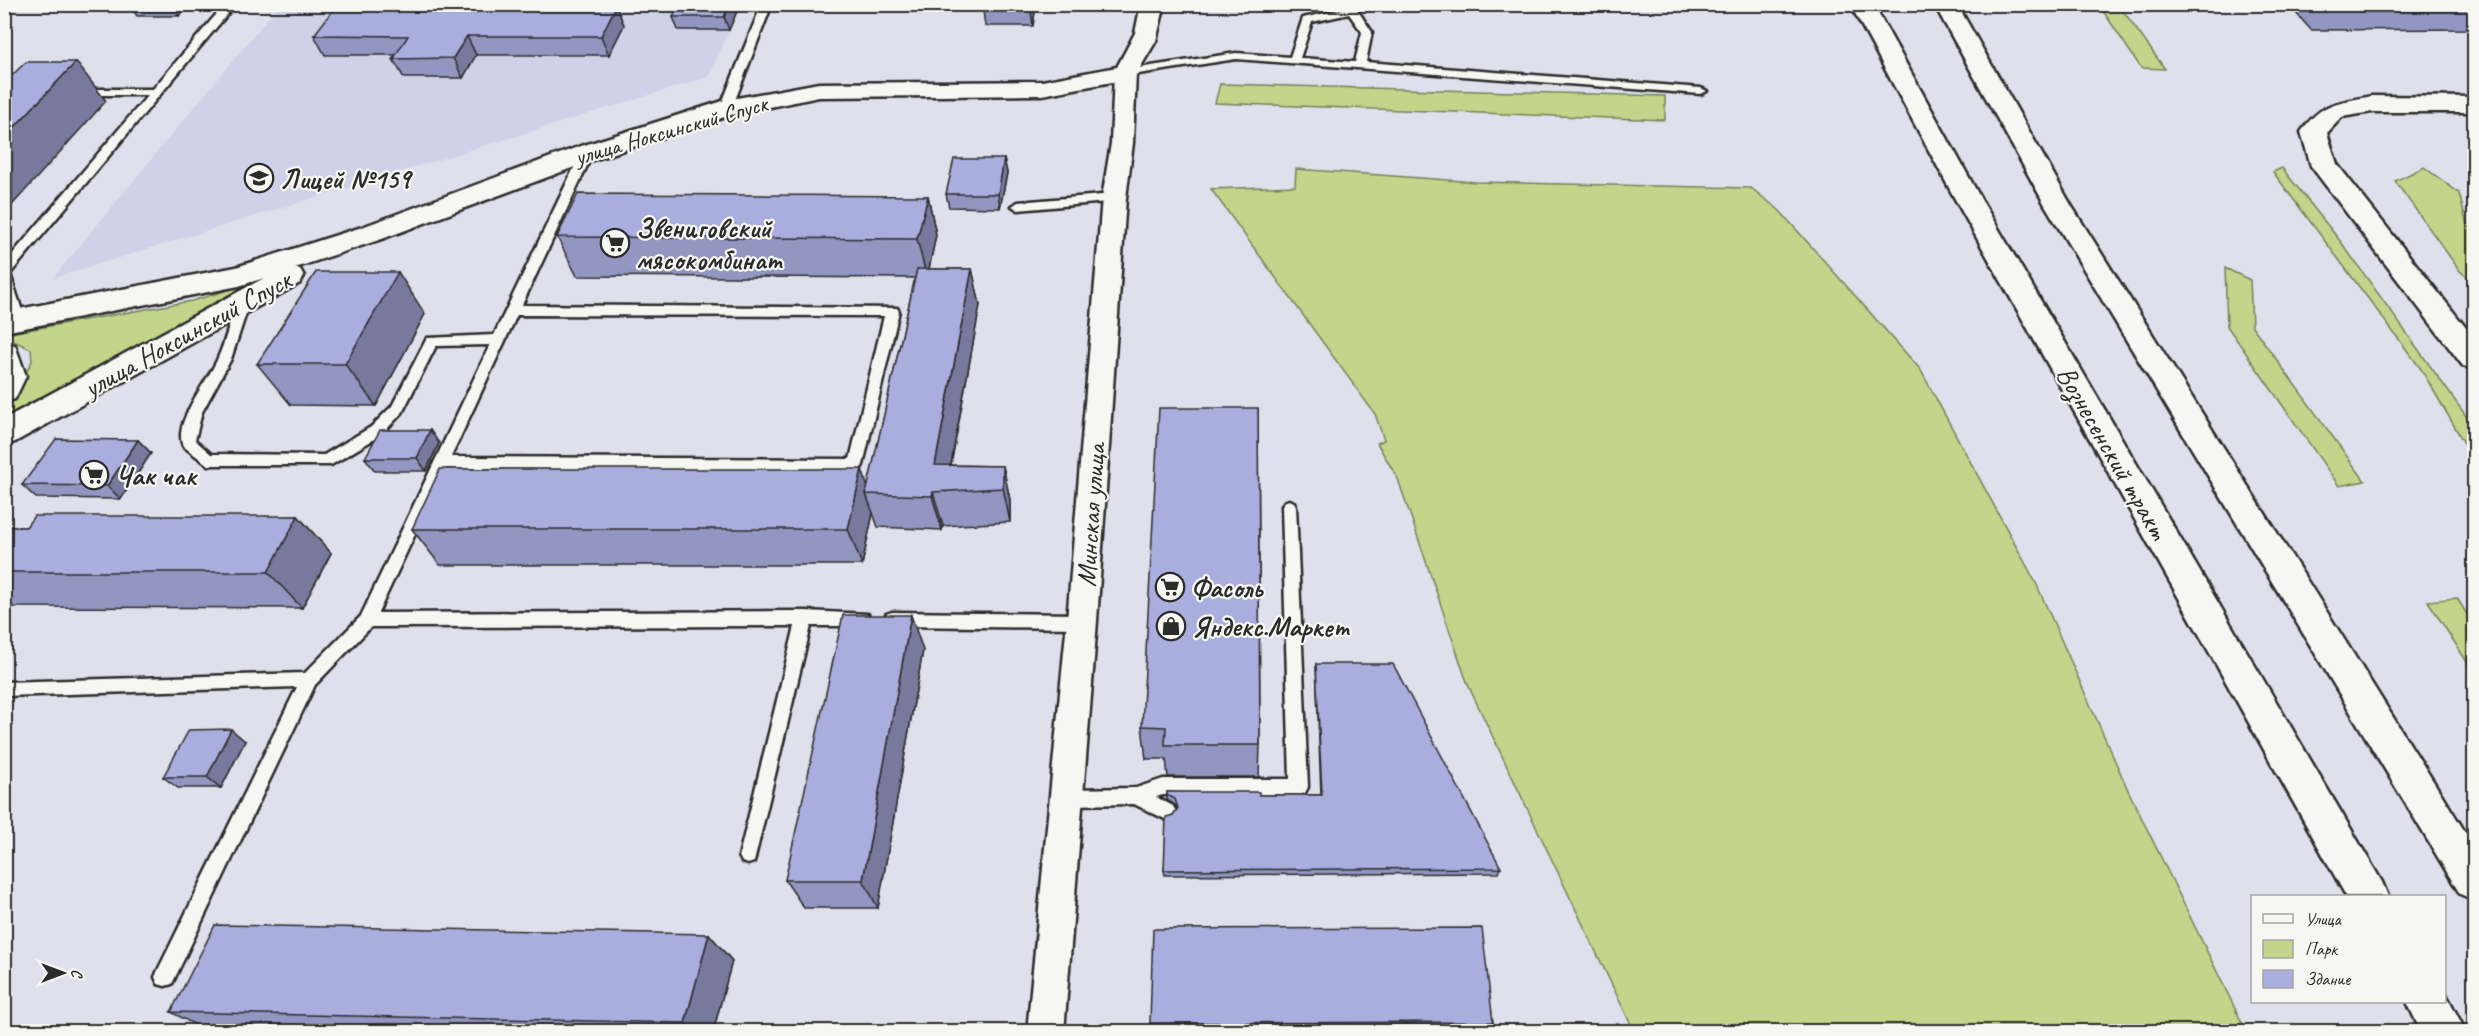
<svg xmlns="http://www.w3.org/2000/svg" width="2479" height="1036" font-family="Caveat,sans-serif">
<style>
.built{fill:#cfd1e8}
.green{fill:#c2d58a;stroke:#76805a;stroke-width:1.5}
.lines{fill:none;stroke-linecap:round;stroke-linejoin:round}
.service-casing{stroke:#2b2b2b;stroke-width:5}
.minor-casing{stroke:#2b2b2b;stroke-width:5}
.tertiary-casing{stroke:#2b2b2b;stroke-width:5}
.primary-casing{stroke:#2b2b2b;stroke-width:5}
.service{fill:#f6f6f2;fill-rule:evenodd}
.minor{fill:#f6f6f2;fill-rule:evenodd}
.tertiary{fill:#f6f6f2;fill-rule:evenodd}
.primary{fill:#f6f6f2;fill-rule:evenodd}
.wall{fill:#9296c0;stroke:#2b2b2b;stroke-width:1.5}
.shaded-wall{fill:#777a9c;stroke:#2b2b2b;stroke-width:1.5}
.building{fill:#aaaedf;stroke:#2b2b2b;stroke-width:1.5}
.labels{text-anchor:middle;stroke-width:4.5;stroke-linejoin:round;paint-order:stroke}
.far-street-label{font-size:24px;fill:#2b2b2b;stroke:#f6f6f2}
.poi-label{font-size:28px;font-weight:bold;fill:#2b2b2b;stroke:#f6f6f2;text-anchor:start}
.street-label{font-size:28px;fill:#2b2b2b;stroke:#f6f6f2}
</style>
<rect width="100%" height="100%" fill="#dfe0ec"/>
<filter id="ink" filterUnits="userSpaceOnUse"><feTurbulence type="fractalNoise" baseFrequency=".0167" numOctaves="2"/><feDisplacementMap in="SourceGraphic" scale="12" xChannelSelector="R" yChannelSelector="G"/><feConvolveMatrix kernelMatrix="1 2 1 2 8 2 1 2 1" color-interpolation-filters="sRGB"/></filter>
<g filter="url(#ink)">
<path class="built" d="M279,5H740L709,77L53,278Z"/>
<path class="green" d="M2099,5H2119L2165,69L2141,68Z
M1220,84L1665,96V120L1215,103Z
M2424,167L2459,193L2467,225L2474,231V283L2460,271L2395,181Z
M2282,168L2341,242L2474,427V460L2421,369L2273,172Z
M1296,169L1476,182L1751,188L1779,210L1920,369L2036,583L2128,790L2246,1031H1634L1468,685L1398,479L1377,443L1384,440L1375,414L1211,189L1295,186Z
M2225,268L2250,280L2252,326L2365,481L2339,486L2227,326Z
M248,284L5,425L4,406L17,389L32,361L31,349L5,337V334L192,301Z
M2457,598L2474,626V673L2428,601Z"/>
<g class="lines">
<g class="service-casing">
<path id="service" d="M225,4H236L10,274L25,320L18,325L13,323L4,298V264L148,95H79L73,92L79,89H153Z
M762,4H772L732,108L730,110H722L720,108Z
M1352,7L1356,8L1372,32L1366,62L1701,88L1707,91L1701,94L1236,59L1125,76L1119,73L1125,70L1236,53L1290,57L1303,18ZM1349,14L1362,32L1355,62L1300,58L1312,22Z
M587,149L593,153L522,305L897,308L899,311L863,465L861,469L856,471L446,468L378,613L805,611L868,614L870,619L868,624L862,626H811L754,862L748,864L742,862L739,856L795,626L371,627L315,685L172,984L165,986L158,984L155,977L158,970L297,687L4,696V682L305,673L361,616L490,345L436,346L402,413L381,435L331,465H208L183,446C172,423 208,381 217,360C226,341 230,321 236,301L243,296L250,301L231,359L202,412L195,440L211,454L324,455L371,427L392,406L427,338L494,335L581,153ZM517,315L884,316L850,459L451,457Z
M1114,194L1120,198L1118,201L1018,210L1012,206L1018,202Z
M1289,500L1294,502L1296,506L1308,787L1305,793L1299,795H1163L1156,797L1173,806L1176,812L1173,818L1167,820L1134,804L1066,805L1060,803L1057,797L1060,791L1066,789L1136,788L1163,779H1290L1282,506L1284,502Z
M892,612L1082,614L1088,616L1090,621L1088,626L1082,628L892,626L886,624L884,619L886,614Z"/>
</g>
<g class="minor-casing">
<path id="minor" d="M1125,67L1132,69L1136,73L1133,143L1126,198L1097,621L1064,1032H1027L1067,621L1102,198L1111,143L1114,73L1118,69Z"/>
</g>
<g class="tertiary-casing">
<path id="tertiary" d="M1141,4H1165L1156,41L1134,78L1042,95L819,97L731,115L596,159L382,239L295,268L300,269L304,276L300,283L15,442L4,446V419L264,278L239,286L4,332V312L236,267L362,227L578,147L726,100L819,83L1042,81L1117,67L1135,33Z
M2372,96L2474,97V112H2372L2342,117L2327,133L2337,164L2474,338V369L2463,366L2311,166L2301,132C2322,101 2338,103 2372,96Z
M4,343L15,345L26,376L15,399L4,402Z"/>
</g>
<g class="primary-casing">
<path id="primary" d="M1850,4H1873L1981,199L2382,882L2388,896H2346L1955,199Z
M1934,4H1957L2071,205L2474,846V900L2460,894L2045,205Z
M2444,990L2466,1032H2421L2407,1002H2444Z"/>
</g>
<use href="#service" class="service"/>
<use href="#minor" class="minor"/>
<use href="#tertiary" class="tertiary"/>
<use href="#primary" class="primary"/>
</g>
<path class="wall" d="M129,4H189L179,16H137Z
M385,4H602L601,6H616L624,25L609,55H476L463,78H404L393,59L396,55H325L314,35Z
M679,4H740L729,30H678L673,17Z
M982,4H1036L1033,26H985Z
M2288,4H2475V29L2311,30Z
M1004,159L1007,173L1000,208L949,207L946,194Z
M928,196L936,235L929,269H972L980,305L951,465L1003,466L1010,500V522L943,526L942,530L878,527L873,513L862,565H440L412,529L868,487L915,278L577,276L557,237Z
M425,314L376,406L291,405L257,364Z
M1258,408L1260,745L1259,777H1168L1166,759H1146L1142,726Z
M138,440L151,453L121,499L36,498L22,485Z
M439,443L426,471H375L365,458Z
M298,516L331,553L302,608L4,607V527H26Z
M923,650L878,908H804L785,880Z
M1316,664L1501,868L1499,873L1165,875L1164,870L1173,815L1177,809L1175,805L1167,800V792L1259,795H1321Z
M245,741L221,788H178L163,777Z
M709,934L732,961L713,1032H208L171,1012Z
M1493,1022L1489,1032H1151L1150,1023Z"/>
<path class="shaded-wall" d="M171,4H189L179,16Z
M583,4H602L591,25L583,6Z
M730,4H740L729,30L724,17Z
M1030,4H1036L1033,26Z
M616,6L624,25L609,55L601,36Z
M467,36L476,55L463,78L453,58Z
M76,62L106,101L4,214V138Z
M1004,159L1007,173L1000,208L998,194Z
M928,196L936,235L927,278L917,239Z
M972,269L980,305L946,491L935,465Z
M398,272L425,314L376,406L345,364Z
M430,430L439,443L426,471L417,458Z
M138,440L151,453L121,499L107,486Z
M1003,466L1010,500V522L1003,488Z
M862,469L870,494H866L873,513L862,565L848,529Z
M933,492L943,526L942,530L932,496Z
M298,516L331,553L302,608L268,572Z
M911,615L923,650L878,908L863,880Z
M231,729L245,741L221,788L207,777Z
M709,934L732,961L713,1032H693L685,1023Z"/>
<path class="building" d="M385,4H583V6H616L601,36H467L453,58L393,59L408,36L314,35L337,5Z
M679,4H730L724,17H673Z
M2327,4H2475V5H2328Z
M26,62H76L4,138V83Z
M954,159H1004L998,194H946Z
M578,194L928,196L917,239L557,237Z
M917,269H972L935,465L1003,466V488L933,492L932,496L866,494Z
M316,272H398L345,364H257Z
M1159,408H1258L1260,745H1165L1166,727L1142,726Z
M380,430H430L417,458H365Z
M56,439L138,440L107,486L22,485Z
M440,469H862L848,529H412Z
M34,516H298L268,572H4V527H26Z
M843,615H911L863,880H785Z
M1316,664H1393L1501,868L1164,870L1166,817L1173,815L1178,808L1175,799L1167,795V792H1259V795H1322Z
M231,729L207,777H163L189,730Z
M215,925L709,934L685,1023L171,1012Z
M1482,928L1493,1022L1150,1023L1153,929Z"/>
</g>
<defs>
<g id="school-ring" transform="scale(1.5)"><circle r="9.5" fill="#f6f6f2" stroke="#2b2b2b" stroke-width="1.5"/><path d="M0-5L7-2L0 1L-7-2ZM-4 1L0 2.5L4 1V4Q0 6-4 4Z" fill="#2b2b2b"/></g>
<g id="supermarket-ring" transform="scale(1.5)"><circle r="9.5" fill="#f6f6f2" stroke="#2b2b2b" stroke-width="1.5"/><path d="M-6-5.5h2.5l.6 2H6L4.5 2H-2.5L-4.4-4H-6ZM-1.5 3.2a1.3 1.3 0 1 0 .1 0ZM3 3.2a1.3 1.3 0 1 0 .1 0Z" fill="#2b2b2b"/></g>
<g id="shop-ring" transform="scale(1.5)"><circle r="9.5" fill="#f6f6f2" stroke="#2b2b2b" stroke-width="1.5"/><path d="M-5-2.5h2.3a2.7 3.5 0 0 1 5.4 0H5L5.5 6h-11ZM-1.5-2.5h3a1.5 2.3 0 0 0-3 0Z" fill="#2b2b2b"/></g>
</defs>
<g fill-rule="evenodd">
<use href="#school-ring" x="259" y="178"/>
<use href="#supermarket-ring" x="615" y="243"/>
<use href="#supermarket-ring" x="94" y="475"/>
<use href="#supermarket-ring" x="1170" y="587"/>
<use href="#shop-ring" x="1171" y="626"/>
</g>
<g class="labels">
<g class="far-street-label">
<text transform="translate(671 130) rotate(-16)" y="8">улица Ноксинский Спуск</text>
</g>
<g class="poi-label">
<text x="280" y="188">Лицей №159</text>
<text x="636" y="237">Звениговский<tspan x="636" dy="32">мясокомбинат</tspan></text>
<text x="115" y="485">Чак чак</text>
<text x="1191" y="597">Фасоль</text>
<text x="1192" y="636">Яндекс.Маркет</text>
</g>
<g class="street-label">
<text transform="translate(187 333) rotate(-29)" y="10">улица Ноксинский Спуск</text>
<text transform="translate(2113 452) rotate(60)" y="10">Вознесенский тракт</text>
<text transform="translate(1090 515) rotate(-86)" y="10">Минская улица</text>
</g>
</g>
<rect width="2479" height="1036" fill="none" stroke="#f6f6f2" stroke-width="24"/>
<rect x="12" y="12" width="2455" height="1012" fill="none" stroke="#2b2b2b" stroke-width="2" filter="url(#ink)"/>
<rect x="2251" y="895" width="195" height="108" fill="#f6f6f2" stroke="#a5a5a2" stroke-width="1.5"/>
<rect x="2263" y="914" width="30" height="9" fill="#f6f6f2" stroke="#a5a5a2" stroke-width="1.5"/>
<text x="2305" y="925" font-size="18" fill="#2b2b2b">Улица</text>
<rect x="2263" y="940" width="30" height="18" fill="#c2d58a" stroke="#a5a5a2" stroke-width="1.5"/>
<text x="2305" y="955" font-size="18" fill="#2b2b2b">Парк</text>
<rect x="2263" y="970" width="30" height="18" fill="#aaaedf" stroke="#a5a5a2" stroke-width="1.5"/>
<text x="2305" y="985" font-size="18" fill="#2b2b2b">Здание</text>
<g transform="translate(63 973) rotate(90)" stroke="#f6f6f2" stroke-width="4.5" paint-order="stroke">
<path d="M0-4.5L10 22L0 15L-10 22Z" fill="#2b2b2b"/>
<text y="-9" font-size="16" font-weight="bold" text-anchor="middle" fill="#2b2b2b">С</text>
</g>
</svg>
